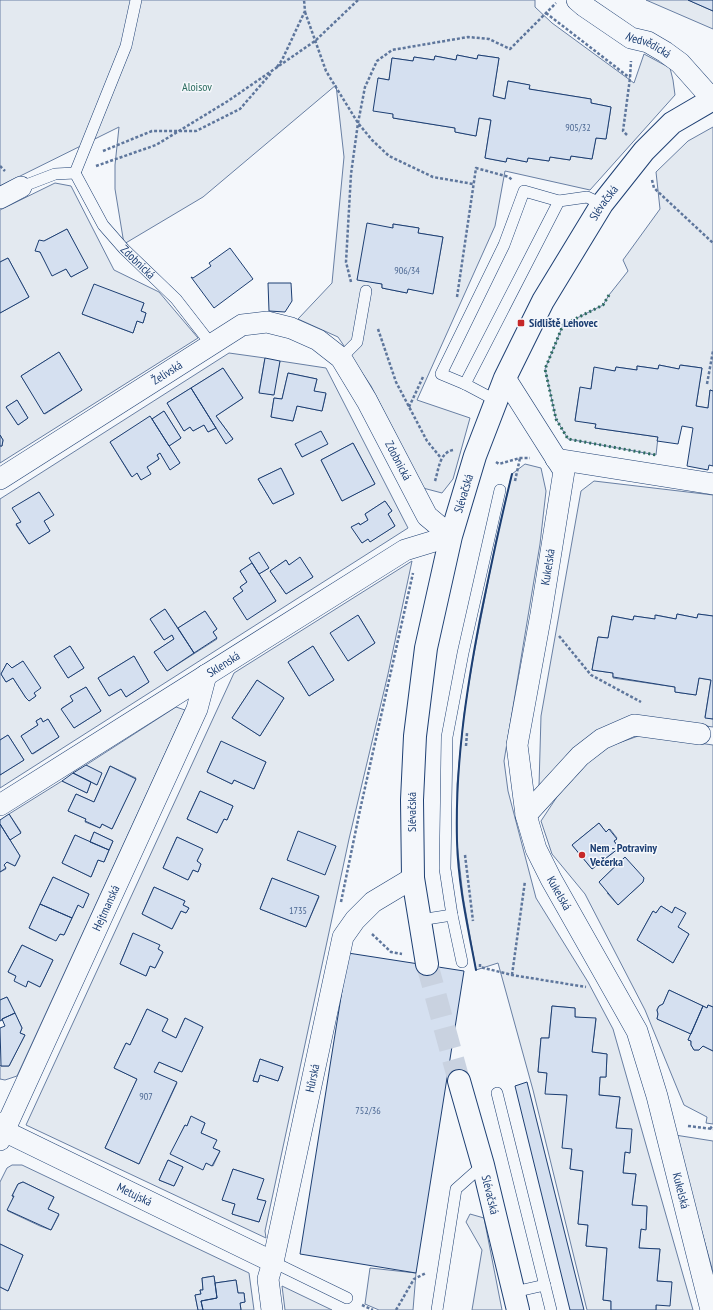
<svg xmlns="http://www.w3.org/2000/svg" width="713" height="1310" font-family="'PT Sans Narrow',sans-serif">
<style>
.green{fill:#e3e9f0;stroke:#687fa3;fill-rule:evenodd}
.building{fill:#d5e0f0;stroke:#1d3f73}
.lines{fill:none;stroke-linecap:round;stroke-linejoin:round}
.tertiary-tunnel{stroke:#c9d2e0;stroke-width:22;stroke-dasharray:22 11;stroke-linecap:butt}
.service-casing{stroke:#1d3f73;stroke-width:12}
.minor-casing{stroke:#1d3f73;stroke-width:22}
.tertiary-casing{stroke:#1d3f73;stroke-width:24}
.path{stroke:#5e769c;stroke-width:2.5;stroke-dasharray:3 2;stroke-linecap:butt}
.service{stroke:#f4f7fb;stroke-width:11}
.minor{stroke:#f4f7fb;stroke-width:21}
.tertiary{stroke:#f4f7fb;stroke-width:22}
.hedge{stroke:#2c6c60;stroke-width:3;stroke-dasharray:2 3;stroke-linecap:butt}
.wall{stroke:#1d3f73;stroke-width:2}
.poi-dot{fill:#c62828;stroke:#f4f7fb;stroke-width:1.5}
.labels{text-anchor:middle;stroke-width:3;stroke-linejoin:round;paint-order:stroke}
.number-label{font-size:10px;fill:#4b6792}
.street-label{font-size:12px;fill:#1d3f73;stroke:#f4f7fb}
.park-label{font-size:12px;fill:#2c6c60;stroke:#f4f7fb}
.poi-label{font-size:12px;font-weight:bold;fill:#1d3f73;stroke:#f4f7fb;text-anchor:start}
</style>
<rect width="100%" height="100%" fill="#f4f7fb"/>
<path class="green" d="M0,0H535V7L552,23L634,83L644,54L670,68L673,80L675,95L590,190L505,171L495,226L417,400L470,418L453,479L442,493L423,488L371,386L338,337L298,319L332,283L344,157L336,85L203,197L124,244L115,189V165L119,127L0,186ZM457,55L477,59L478,55L499,58L493,96L505,99L508,81L529,85V89L591,99V103L611,107L606,139L596,138L592,159L571,156L570,160L550,157L549,161L528,158L527,162L507,158L506,162L485,158L491,120L479,118L476,136L455,132V128L393,118V114L378,78L389,80L392,58L413,61L414,57L434,60L435,56L456,60ZM393,224L419,228L418,233L443,237L433,293L408,289L407,293L382,288V284L357,279L393,228Z
M646,0H688L713,11V29Z
M713,127V391L710,390L708,408L696,406L702,368L681,365L679,369L659,365L658,369L637,366V370L616,367L615,371L594,368L591,389L580,388L575,420L596,424L595,428L658,437L656,455L568,439L556,419L545,369L563,325L603,305L609,295L628,271L623,260L660,209L656,172L688,141Z
M55,183L71,186L114,270L159,292L198,338L0,463V446H2L3,440L0,435V313L29,297L8,258L0,262V210ZM67,229L87,268L71,277L66,269L53,275L40,252L35,250L44,241ZM144,303L141,311L146,313L143,323L137,321L133,333L82,314ZM59,352L82,390L45,414L21,376ZM17,400L28,418L18,425L6,407Z
M229,353L265,358L259,392L273,395L280,361L326,368L408,528L0,788V775L24,760L8,735L0,740V499ZM223,368L243,398L216,416L233,439L226,443L216,428L208,432L204,425L193,431L190,427L184,431L167,403ZM288,373L317,379L314,391L326,394L322,411L297,406L293,421L271,417L274,398L282,399ZM164,411L181,438L169,446L180,463L170,469L160,453L157,455L159,459L147,467L141,480L137,473L131,476L110,442L150,417L152,419ZM353,443L375,484L342,501L321,460ZM295,444H327L302,457ZM281,468L294,494L273,504L258,479ZM39,492L53,515L44,521L50,531L29,544L16,525L21,522L13,508ZM385,501L392,511L388,514L395,526L371,541L368,539L362,543L352,527L359,523L360,525L368,520L365,514ZM300,558L313,577L286,594L270,571L286,560L289,565ZM252,563L269,568L259,574L276,601L247,619L233,598L243,591L240,587L247,582L240,571ZM165,609L178,628L205,611L217,629L213,632L217,639L167,671L154,652L174,639L172,635L164,640L150,619ZM70,646L84,668L68,678L54,656ZM134,656L149,682L126,697L121,689L109,696L98,678ZM23,661L34,693L36,696L29,701L26,698L13,678L6,682L1,674L7,663L12,668ZM86,687L101,711L74,728L62,708L73,701L71,696ZM41,718L43,722L48,719L59,737L33,754L21,736L38,725L36,721Z
M525,464L541,468L546,491L540,544L504,761L508,791L536,898L588,982L613,1029L693,1310H656V1305L672,1282L657,1281L660,1249L639,1248L641,1229H646L647,1207L632,1205L636,1174L623,1173L625,1152L630,1153L616,1128L620,1097L599,1095L600,1077H606L607,1054L592,1052L596,1019L575,1017V1008L552,1006L549,1038H541L538,1072L547,1073L546,1093L567,1095L572,1149L570,1169L583,1171L578,1224L588,1225L586,1246L607,1248L603,1300L611,1301V1310H587L533,1090L498,963L476,970L463,896L457,843V784L464,714L473,659L496,541L512,474Z
M594,481L713,495V616L698,614L697,618L677,614L676,619L656,615L655,619L634,616L633,620L612,616L608,638L598,637L592,670L613,673V678L675,687V692L696,695L699,678L711,680L705,717L713,719V727L639,717L539,786L541,716L581,491Z
M412,561L388,674L349,839L265,1231L266,1238L26,1125L234,673ZM358,615L375,643L348,661ZM313,646L334,680L309,696L288,662ZM257,680L284,698L260,736L232,718ZM221,742L266,762L254,789L234,780L232,784L207,772ZM200,791L233,806L227,820L224,819L217,833L187,819ZM177,837L202,849L197,861L201,864L198,872L193,870L188,880L163,868ZM272,878L319,897L306,927L260,909ZM154,887L185,901L183,905L189,908L186,913L181,911L172,929L142,914ZM133,933L163,952L155,968L150,966L146,976L120,964ZM147,1009L168,1019L162,1031L176,1038L185,1018L203,1027L182,1072L159,1062L154,1072L177,1083L139,1164L105,1148L137,1079L114,1068L126,1043L130,1045ZM260,1059L283,1067L278,1081L260,1075L258,1082L253,1081ZM191,1117L205,1123L201,1133L216,1140L213,1148L220,1151L213,1166L206,1163L171,1154L185,1125L187,1126ZM168,1160L183,1167L174,1186L159,1180ZM233,1169L263,1179L257,1199L265,1201L259,1222L232,1214L235,1204L223,1200Z
M176,707L185,710L17,1076L5,1080L0,1079V1065L1,1066H9L25,1035L20,1033L22,1028L7,997L0,1000V872L6,869L4,865L7,862L15,866L20,856L10,840L21,832L9,814L62,781L87,793L91,782L97,785L86,765ZM110,766L136,778L112,829L102,824L100,828L85,822L86,819L68,811L76,794L94,802ZM94,832L113,841L104,862L98,860L91,877L62,863L75,835L90,842ZM53,877L89,894L83,907L78,905L64,935L60,934L49,938L29,928ZM22,945L53,960L40,987L28,981L26,986L16,976L8,972Z
M641,735L713,745V1007L708,1005L707,1008L669,990L663,1004L659,1006L657,1010L658,1014L657,1019L691,1034L688,1040L691,1041V1045L694,1050H699L703,1046L713,1051V1124L706,1123L707,1117L684,1105L645,1010L585,894L552,854L541,821L574,771L610,746ZM599,823L606,832L610,829L617,838L614,841L619,848L592,869L572,845ZM625,857L643,882L618,905L607,893L608,892L599,882ZM661,906L672,913L675,907L678,927L689,934L673,963L637,940L653,911L656,913Z
M675,1135L713,1141V1272Z
M12,1165H22L249,1273L254,1310H241L240,1303L245,1302L244,1293H238L236,1280L215,1283L214,1276L202,1278L203,1290H200L201,1294L195,1295L198,1310H0V1287L8,1291L23,1255L0,1244V1182L7,1168ZM23,1182L54,1197L48,1209L59,1215L51,1230L40,1226L8,1211L14,1196H12L18,1184Z
M470,1214L484,1218L502,1310H472L482,1250L466,1222Z
M370,1268L416,1273L413,1310H379L365,1304Z
M282,1286L332,1310H285Z"/>
<path class="building" d="M688,0H713V11Z
M457,55L477,59L478,55L499,58L493,96L505,99L508,81L530,85L529,89L591,99V103L611,107L606,139L596,138L592,159L571,156L570,160L550,157L549,161L528,158L527,162L507,158L506,162L485,158L491,120L479,118L476,136L455,132V128L393,118V114L373,111L378,78L389,80L392,58L413,61L414,57L434,60L435,56L456,60Z
M367,223L393,228V224L419,228L418,233L443,237L433,294L408,289L407,293L382,288V284L357,280Z
M67,229L88,268L71,277L66,269L52,276L40,252L35,251L39,240L44,241Z
M230,248L253,279L214,308L191,277L193,278L211,266L209,263Z
M8,258L29,297L0,313V262Z
M268,283H291L292,301L285,312L269,311Z
M94,284L144,303L141,311L146,313L143,323L137,321L133,333L82,314Z
M59,352L82,390L44,414L21,376Z
M265,358L280,361L274,395L259,393Z
M659,365L679,369L680,365L702,368L696,406L708,408L710,390L713,391V466L709,465L708,470L687,466L693,428L682,426L678,444L657,441L658,437L595,428L596,424L575,421L580,387L591,389L594,367L615,371L616,367L637,370V366L658,369Z
M223,368L243,398L216,416L233,439L226,444L191,388Z
M288,373L317,379L314,391L326,393L322,411L297,406L293,421L271,417L274,398L282,399Z
M191,388L216,428L208,432L204,425L193,431L190,427L184,431L167,403Z
M17,400L28,418L18,425L6,407Z
M164,411L181,438L169,446L152,419Z
M150,416L180,463L170,470L160,453L157,455L159,459L147,467L151,474L141,480L137,473L132,477L110,442Z
M321,431L328,444L302,457L295,444Z
M0,435L3,440L2,446H0Z
M353,443L375,484L342,501L321,460Z
M281,468L294,494L273,504L258,479Z
M39,492L54,515L44,521L50,531L29,544L16,524L21,522L12,508Z
M385,501L392,511L388,514L395,526L370,542L368,539L362,543L351,527L359,523L360,525L368,520L365,514Z
M259,552L269,568L259,574L249,558Z
M300,557L313,577L286,594L270,571L286,560L289,565Z
M252,563L276,601L247,620L233,598L243,591L240,587L247,582L240,571Z
M165,609L194,653L167,671L154,652L174,639L172,635L164,640L150,619Z
M205,611L217,629L213,632L217,638L194,653L178,628Z
M677,614L697,618L698,614L713,616V719L705,718L711,680L699,678L696,695L675,692V687L613,677V673L592,670L598,637L608,638L612,616L633,620L634,616L655,619V615L676,619Z
M358,615L375,643L348,661L330,633Z
M70,646L84,668L68,678L54,656Z
M313,646L334,680L309,696L288,662Z
M134,656L149,682L126,697L121,689L109,696L98,678Z
M23,661L41,688L34,693L36,696L29,701L26,698L13,678L6,682L1,674L7,663L12,668Z
M257,680L284,698L260,736L232,718Z
M86,687L101,711L74,728L61,709L73,701L70,696Z
M41,718L43,722L48,719L59,737L32,754L21,736L38,725L36,721Z
M8,735L24,760L0,775V740Z
M221,741L266,762L254,789L234,780L232,784L207,772Z
M86,765L102,773L97,785L73,773Z
M110,766L136,779L112,829L102,824L100,828L85,821L86,819L68,811L76,794L94,802Z
M73,773L91,782L87,793L62,781Z
M200,791L233,806L227,820L224,819L217,833L187,819Z
M9,814L21,833L10,840L0,824V820Z
M599,823L606,832L609,829L617,839L614,841L619,848L592,869L572,845Z
M0,824L20,856L15,866L7,862L4,865L6,868L0,872Z
M298,831L336,846L325,875L287,860Z
M94,832L113,841L109,850L90,842Z
M75,835L109,850L104,862L98,860L91,877L62,863Z
M177,837L203,849L197,861L201,864L198,872L193,870L188,880L163,868Z
M625,857L644,878L643,882L618,905L599,882Z
M53,877L89,894L83,908L78,905L72,918L40,904Z
M272,878L319,896L306,927L260,909Z
M154,887L185,901L183,905L189,908L186,913L181,911L172,929L142,914Z
M40,904L72,918L64,935L60,934L56,941L29,928Z
M661,906L672,913L675,907L686,913L678,927L689,934L673,963L637,940L653,911L656,913Z
M133,933L160,945L158,949L163,952L155,968L150,966L146,976L120,964Z
M22,945L53,960L40,987L28,981L26,987L14,981L16,976L8,972Z
M348,953L464,971L416,1273L300,1254Z
M669,990L703,1006L691,1034L657,1019L658,1014L657,1010L659,1006L663,1004Z
M7,997L15,1013L2,1019V1020L0,1021V1000Z
M708,1005L713,1007V1051L703,1046L699,1050H694L691,1045V1041L688,1040L703,1006L707,1008Z
M552,1006L575,1008V1017L596,1018L592,1052L607,1054L606,1077H600L599,1095L620,1097L616,1128L632,1129L630,1153L625,1152L623,1173L636,1174L632,1205L647,1206L646,1230L641,1229L639,1248L660,1249L657,1281L672,1282L670,1306L656,1305V1310H611V1301L603,1300L607,1248L586,1246L588,1225L578,1224L583,1171L570,1169L572,1149L562,1148L567,1095L545,1094L547,1073L538,1072L541,1038H549Z
M147,1009L168,1019L162,1031L176,1038L185,1018L203,1027L182,1072L159,1062L154,1072L177,1082L139,1164L105,1148L137,1079L114,1068L126,1043L130,1045Z
M15,1013L22,1028L20,1033L25,1035L9,1066H1L0,1028L5,1026L2,1019Z
M260,1059L283,1067L278,1081L260,1075L258,1082L253,1081Z
M527,1082L584,1310H570L515,1086Z
M191,1116L205,1123L201,1133L217,1140L213,1148L220,1151L212,1166L206,1163L203,1170L170,1154L185,1125L187,1126Z
M168,1160L183,1167L174,1186L159,1180Z
M233,1169L264,1179L257,1199L266,1201L259,1222L232,1214L235,1204L222,1200Z
M23,1182L54,1197L48,1209L59,1214L51,1230L7,1210L14,1196H12L18,1184Z
M0,1244L23,1255L8,1291L0,1287Z
M214,1276L217,1298L201,1301L203,1310H198L195,1295L201,1294L200,1290H203L202,1278Z
M236,1280L238,1293H244L245,1302L240,1303L241,1310H203L201,1301L217,1298L215,1283Z"/>
<g class="lines">
<path class="tertiary-tunnel" d="M427,964L459,1081"/>
<g class="service-casing">
<g id="service">
<path id="s1" d="M75,173L103,225L124,249L176,299L211,344"/>
<path d="M75,173L126,46L136,0"/>
<path d="M21,187L55,174L75,173"/>
<path d="M341,358L357,342L366,291"/>
<path d="M465,384L559,201"/>
<path d="M497,401L465,384L441,374L504,245L524,191L559,201L587,197L602,204"/>
<path d="M420,920L452,915"/>
<path d="M462,962L452,915L445,869L447,737L463,653L500,490"/>
<path d="M497,1093L551,1310"/>
<path d="M273,1262L347,1298"/>
<path d="M514,1292L545,1285"/>
<path d="M437,1310L456,1189L483,1165"/>
</g>
</g>
<g class="minor-casing">
<g id="minor">
<path id="s2" d="M577,0L584,6L631,38L648,42L665,52L680,63L712,99"/>
<path d="M0,198L21,187"/>
<path id="s3" d="M505,378L564,471L541,614L517,745L526,815L536,849L551,879L637,1031L657,1096L711,1310"/>
<path d="M556,459L713,484"/>
<path id="s4" d="M0,479L242,325L267,322L291,328L318,340L341,358L367,401L427,516L451,536"/>
<path id="s5" d="M0,805L405,550L451,536"/>
<path d="M526,815L580,756L602,739L634,725L700,734"/>
<path id="s6" d="M0,1123L4,1131L273,1262"/>
<path id="s7" d="M0,1140L197,709L206,675"/>
<path id="s8" d="M272,1310L268,1279L273,1262L343,937L355,920L373,902L413,878"/>
</g>
</g>
<g class="tertiary-casing">
<g id="tertiary">
<path id="s9" d="M427,964L413,878L412,800L415,736L426,648L451,536L475,456L505,378L543,301L602,204L644,151L672,123L713,99"/>
<path id="s10" d="M459,1081L483,1165L518,1310"/>
</g>
</g>
<path class="path" d="M305,12L326,71L358,123L372,140L389,156L433,177L473,184
M546,13L630,78
M277,67L282,60L305,11L304,0
M627,135L623,131L630,78L631,61
M103,151L152,131H196L240,109L272,72
M0,166L5,171
M96,166L156,145L228,101L315,41L358,0
M652,180L654,188L713,243
M351,282L346,262L351,174L358,123L365,87L377,61L392,50L468,37L489,39L510,49L556,3
M457,297L476,168L509,177L512,180
M378,329L396,382L427,441L441,458
M707,384L713,351
M409,407L423,377
M496,462L499,464L520,458H530
M435,481C439,469 439,453 453,450
M515,481L520,458
M559,636L591,675L641,702
M466,746L467,733
M465,855L473,921
M341,902L360,810L413,573
M372,934L391,952L402,954
M480,964V967L512,975L586,987
M512,975L525,881
M688,1126L713,1129
M710,1129L713,1125
M362,1305L373,1310
M396,1310L414,1279L426,1273"/>
<use href="#service" class="service"/>
<use href="#minor" class="minor"/>
<use href="#tertiary" class="tertiary"/>
<path class="hedge" d="M609,295L603,305L563,325L545,369L556,419L568,439L656,455"/>
<path class="wall" d="M476,970C468,928 458,884 457,841C455,766 466,692 480,619C490,570 500,522 512,474"/>
</g>
<g class="poi-dot">
<rect x="517" y="319" width="8" height="8" rx="2"/>
<circle cx="582" cy="855" r="4"/>
</g>
<g class="labels">
<g class="number-label">
<text x="578" y="131">905/32</text>
<text x="407" y="274">906/34</text>
<text x="298" y="914">1735</text>
<text x="146" y="1100">907</text>
<text x="368" y="1114">752/36</text>
</g>
<g class="street-label">
<text dy="4" stroke="none"><textPath href="#s2" startOffset="85">Nedvědická</textPath></text>
<text dy="4" stroke="none"><textPath href="#s9" startOffset="801">Slévačská</textPath></text>
<text dy="4" stroke="none"><textPath href="#s1" startOffset="110">Zdobnická</textPath></text>
<text dy="4" stroke="none"><textPath href="#s4" startOffset="198">Želivská</textPath></text>
<text dy="4" stroke="none"><textPath href="#s4" startOffset="513">Zdobnická</textPath></text>
<text dy="4" stroke="none"><textPath href="#s9" startOffset="477">Slévačská</textPath></text>
<text transform="translate(548 567) rotate(-81)" y="4">Kukelská</text>
<text dy="4" stroke="none"><textPath href="#s5" startOffset="264">Sklenská</textPath></text>
<text transform="translate(412 812) rotate(-90)" y="4">Slévačská</text>
<text dy="4" stroke="none"><textPath href="#s3" startOffset="544">Kukelská</textPath></text>
<text dy="4" stroke="none"><textPath href="#s7" startOffset="255">Hejtmanská</textPath></text>
<text dy="4" stroke="none"><textPath href="#s8" startOffset="237">Hůrská</textPath></text>
<text dy="4" stroke="none"><textPath href="#s3" startOffset="868">Kukelská</textPath></text>
<text dy="4" stroke="none"><textPath href="#s6" startOffset="154">Metujská</textPath></text>
<text dy="4" stroke="none"><textPath href="#s10" startOffset="118">Slévačská</textPath></text>
</g>
<g class="park-label">
<text x="197" y="91">Aloisov</text>
</g>
<g class="poi-label">
<text x="529" y="327">Sídliště Lehovec</text>
<text x="590" y="852">Nem - Potraviny<tspan x="590" dy="14">Večerka</tspan></text>
</g>
</g>
</svg>
